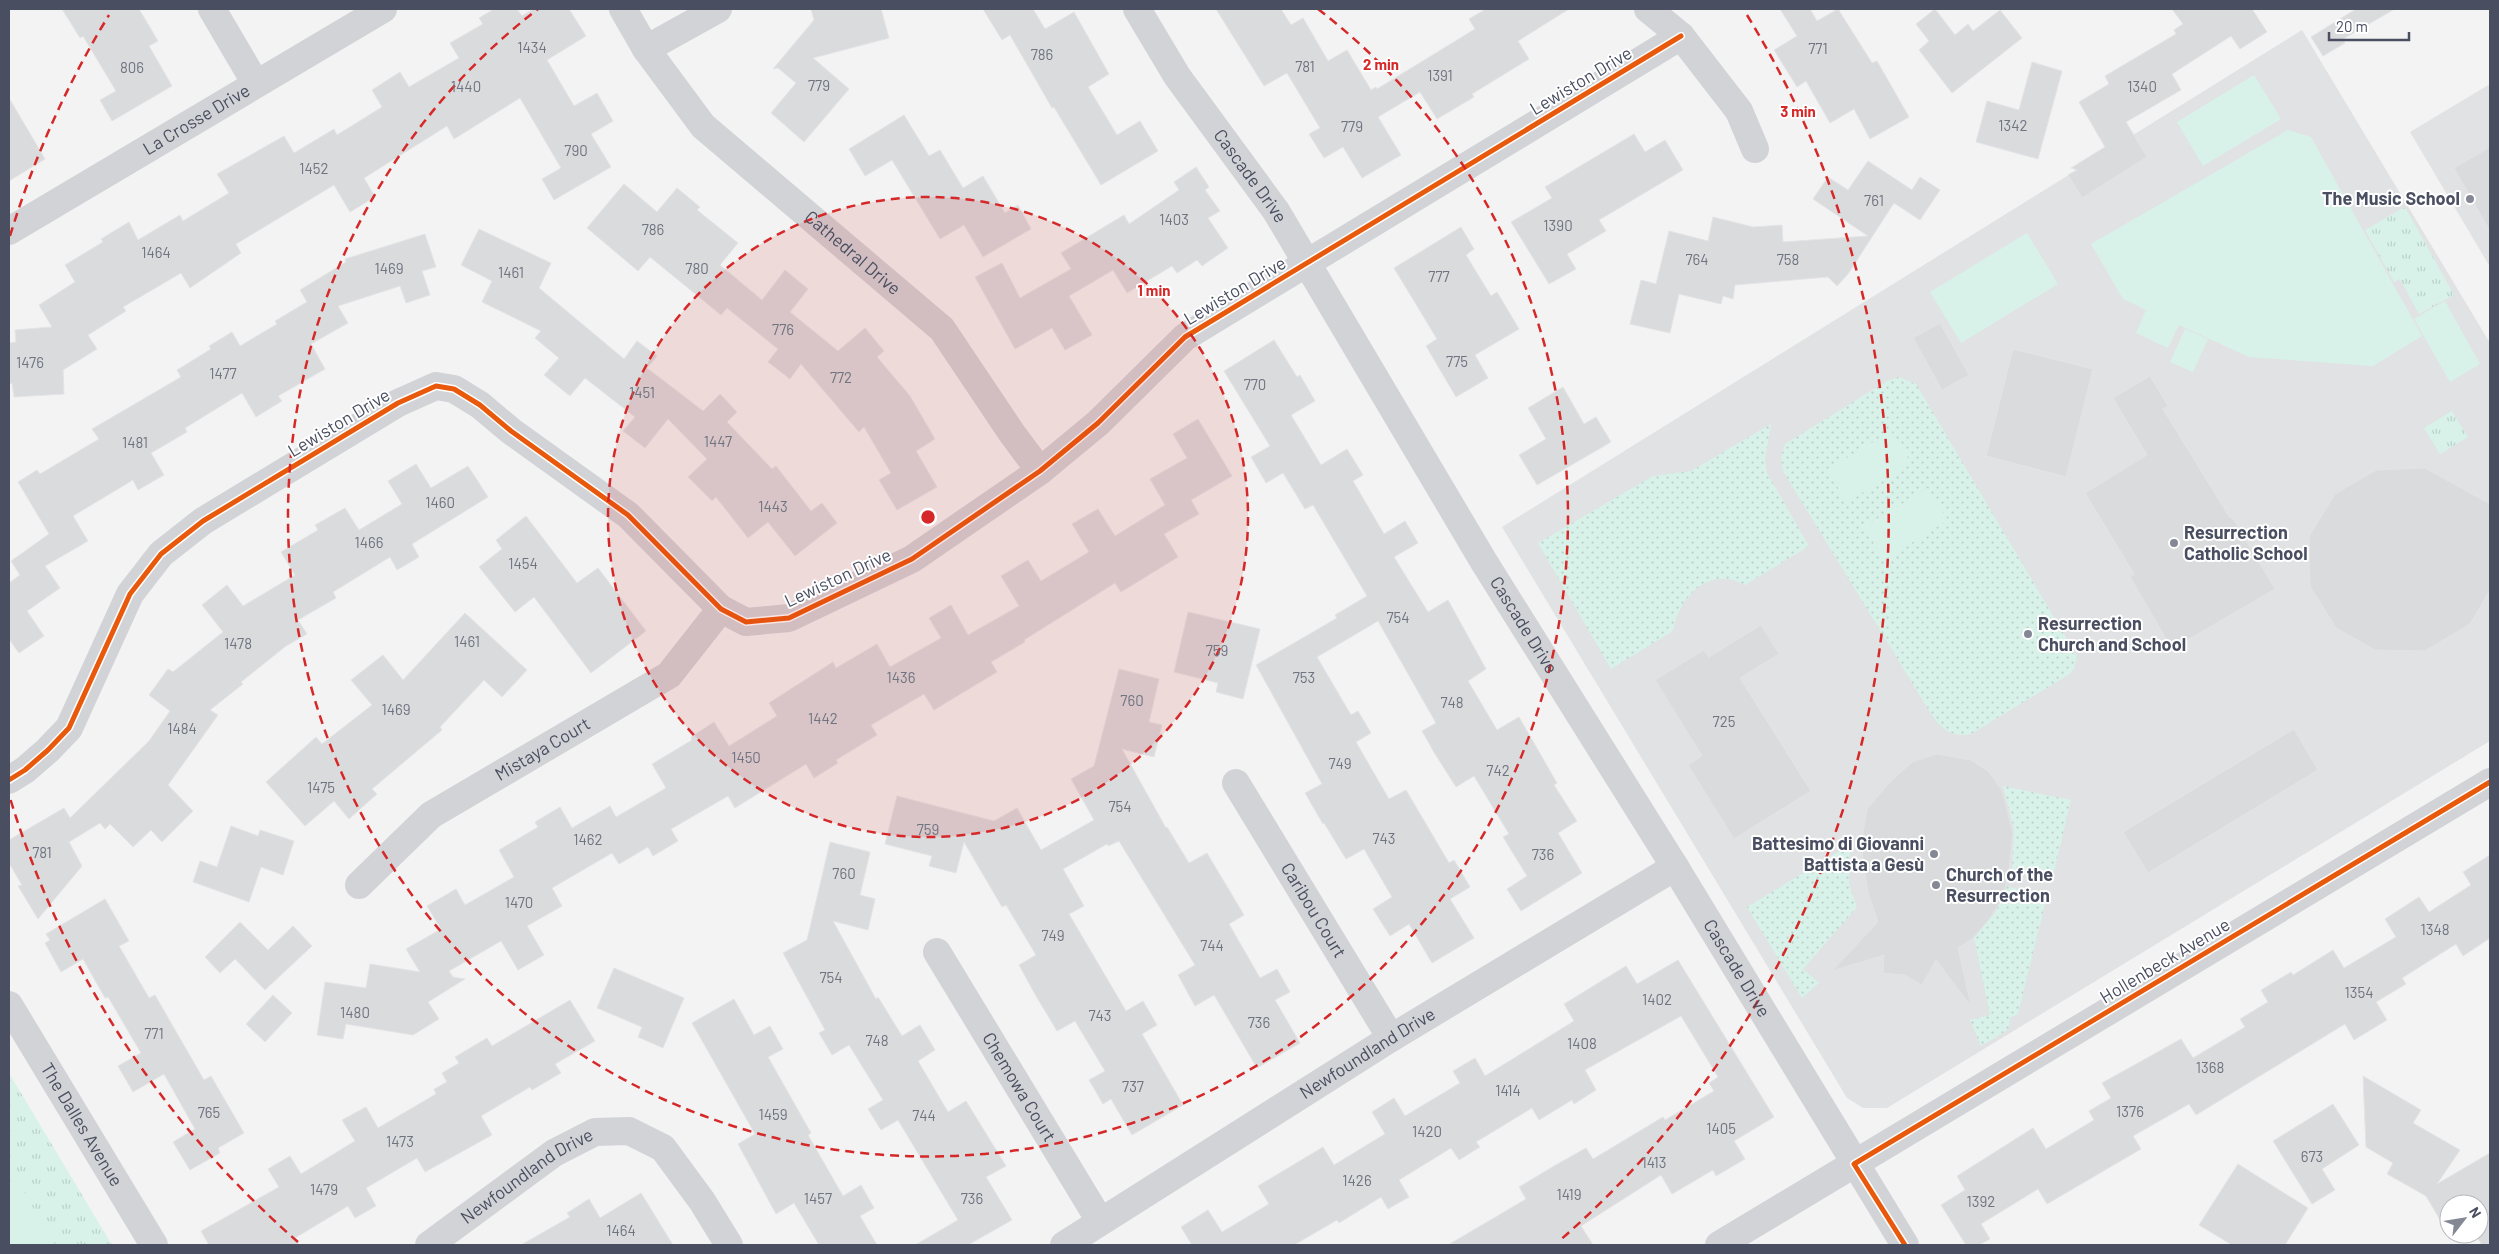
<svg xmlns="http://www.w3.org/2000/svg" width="2499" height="1254" font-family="Barlow,sans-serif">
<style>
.education{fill:#e1e2e3}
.grass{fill:url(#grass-dots)}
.park{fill:url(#park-tufts)}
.garden{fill:#d8f2e9}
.building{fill:#dadbdd;stroke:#e4e4e6}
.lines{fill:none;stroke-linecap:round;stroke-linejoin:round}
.minor{stroke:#d2d3d6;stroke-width:28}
.cycleway-casing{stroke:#fff;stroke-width:8}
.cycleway{stroke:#e8590c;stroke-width:5}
.ring{fill:none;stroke:#d62828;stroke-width:2.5;stroke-dasharray:9 6}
.poi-dot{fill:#848894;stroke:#fff;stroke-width:2}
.labels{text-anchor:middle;stroke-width:4;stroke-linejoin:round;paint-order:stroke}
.number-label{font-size:15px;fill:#6f7481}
.street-label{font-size:18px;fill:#494f61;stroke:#fff}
.poi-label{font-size:18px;font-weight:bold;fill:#494f61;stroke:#fff;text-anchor:start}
.centre{fill:#d62828;stroke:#fff;stroke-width:2.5}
.ring-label{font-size:15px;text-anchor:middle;font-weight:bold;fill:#d62828;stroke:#fff;stroke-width:4;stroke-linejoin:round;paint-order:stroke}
</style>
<defs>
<pattern id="grass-dots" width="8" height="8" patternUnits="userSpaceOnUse" patternTransform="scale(1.25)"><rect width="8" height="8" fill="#d8f2e9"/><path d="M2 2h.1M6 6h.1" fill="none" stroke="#bbd1ca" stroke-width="1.8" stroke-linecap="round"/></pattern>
<pattern id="park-tufts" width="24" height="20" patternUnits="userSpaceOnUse" patternTransform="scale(1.25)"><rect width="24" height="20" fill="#d8f2e9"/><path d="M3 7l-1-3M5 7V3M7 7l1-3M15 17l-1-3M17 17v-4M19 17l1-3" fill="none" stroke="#bbd1ca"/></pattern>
</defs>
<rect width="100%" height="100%" fill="#f3f3f3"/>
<path class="education" d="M2302,30L2490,343V741L1887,1108H1863L1847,1098L1502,527Z
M2490,84V267L2410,132Z"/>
<path class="grass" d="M1899,377L1916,384L2077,656L2074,669L2070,674L1971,734C1953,738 1941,729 1931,714L1783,471L1781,457L1785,444L1887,381Z
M1771,424L1765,459L1767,473L1809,546L1745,585C1710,565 1679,596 1673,631L1611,669L1538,543L1653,476L1691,471Z
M2003,786L2071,800L2052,880L2012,869L2014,829Z
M1850,850L1849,884L1857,907L1803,969L1819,983L1802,998L1747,907L1838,852Z
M2007,886L2047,896L2018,1014L2010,1018L2009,1029L1981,1046L1970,1020L1990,1015L1974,938L1995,913Z"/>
<path class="park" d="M2405,207L2454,295L2419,314L2400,279L2394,282L2365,230Z
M2452,411L2468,437L2440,454L2424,428Z
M9,1073L112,1245H9Z"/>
<path class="garden" d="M2254,75L2281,119L2203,166L2177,122Z
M2288,130L2311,137L2422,336L2373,366L2249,357L2179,325L2168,348L2136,333L2146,310L2123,299L2091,244Z
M2027,233L2058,284L1961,343L1930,292Z
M2445,301L2480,364L2450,382L2414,319Z
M2185,329L2208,339L2193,372L2170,362Z
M1891,431L1911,463L1847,502L1827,470Z
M1928,488L1948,520L1884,560L1864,527Z
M17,1180L55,1245H9V1185Z"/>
<path class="building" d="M62,9H139L158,41L149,46L172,86L112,121L100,100L116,91L83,36L80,38Z
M494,9H517L522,16L534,9H569L586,36L547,60L574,106L597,93L613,121L591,134L611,167L554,200L542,179L561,168L520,98L454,139L447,126L364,178L375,197L350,212L334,185L236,244L241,253L190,288L181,273L123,307L126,311L88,335L97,349L63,370L64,394L14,397L12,383L9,384V343L16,342L15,330L52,327L39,305L75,282L65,265L103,242L101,239L129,222L138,240L180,215L183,221L229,193L217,174L284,136L294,153L334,129L337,135L382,107L372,90L400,72L409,87L459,58L450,43L483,24L479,18Z
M811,9H881L889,38L813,58L849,89L804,142L771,113L796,83L778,68L773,69L814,20Z
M983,9H1033L1045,29L1074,12L1109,74L1088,87L1117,135L1140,121L1158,151L1101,185L1054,107L1052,108L1010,35L1002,40Z
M1216,9H1281L1291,25L1303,18L1328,61L1347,50L1371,90L1376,87L1377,89L1475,29L1469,19L1486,9H1569L1518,41L1529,59L1472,94L1474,97L1437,119L1420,92L1378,117L1401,155L1362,178L1343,147L1324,158L1309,134L1320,128L1287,73L1264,86Z
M1780,9H1810L1817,21L1838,9L1872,63L1877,61L1909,117L1870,139L1854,109L1830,123L1806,81L1797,87L1774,50L1797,36Z
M1935,9L1955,35L1968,24L1973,31L2000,10L2022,38L1952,93L1919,50L1929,41L1916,24Z
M2172,9H2252L2267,32L2240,49L2231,36L2172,74L2181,90L2126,122L2147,157L2082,198L2068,175L2077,170L2071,168L2105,147L2079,102L2109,84L2105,76L2176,34L2174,30L2183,24Z
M2356,9L2393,10L2343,39L2345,43L2323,56L2311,37Z
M2032,62L2062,71L2038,159L1976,142L1987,101L2019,110Z
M9,98L45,159L9,181Z
M904,115L929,156L940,150L963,188L983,176L1005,213L1018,205L1031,229L983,257L964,225L940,239L892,160L865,176L849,149Z
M1634,134L1645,152L1665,140L1683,170L1599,220L1606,231L1567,254L1576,269L1549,284L1511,222L1552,198L1545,187Z
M2490,147V231L2454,168Z
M1868,161L1912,190L1920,177L1940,190L1920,220L1894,203L1848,274L1837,286L1828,277L1735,285L1733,299L1723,296L1721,304L1679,294L1670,333L1630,324L1641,280L1656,284L1669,231L1708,241L1713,217L1753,227L1782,225L1783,242L1868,236L1813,199L1828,177L1848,190Z
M1196,167L1209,187L1205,190L1220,211L1208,218L1228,248L1202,266L1197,260L1177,273L1172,266L1127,293L1113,270L1069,296L1092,335L1065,350L1052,328L1015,349L975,277L1002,263L1020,298L1071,269L1061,253L1124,215L1129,224L1179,190L1174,182Z
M624,184L657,212L677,188L700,207L697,210L738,243L720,265L762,300L785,270L808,289L790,312L838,351L865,328L884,351L877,357L910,396L935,439L916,451L937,487L897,510L879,480L891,473L864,427L859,432L801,364L790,379L768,362L778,349L727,308L721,315L650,257L638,271L587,228Z
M1461,227L1474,249L1466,255L1491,296L1497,292L1519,329L1475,355L1488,378L1456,397L1426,346L1437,339L1394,268Z
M479,229L551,263L539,288L624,359L637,341L657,356L647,368L703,411L720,394L737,412L727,422L772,469L776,466L811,511L822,503L837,523L795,556L768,522L748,538L716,497L712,501L688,477L707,459L668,419L645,448L623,431L635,417L585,378L570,396L544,375L559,358L535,338L541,331L482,302L492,281L461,265Z
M425,234L436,267L422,271L430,295L406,303L400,286L338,306L348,323L311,344L325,369L278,396L282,401L256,417L242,393L185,428L187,432L151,453L164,475L138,490L133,480L73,516L88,541L45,566L60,588L27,611L44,636L19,653L9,639V583L20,575L11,561L49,534L18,482L37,470L40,474L99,439L92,429L181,377L177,370L211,349L209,346L232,332L240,346L277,324L275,321L307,302L300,290L346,262L345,259Z
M1940,323L1969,375L1942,390L1913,338Z
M1274,340L1297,377L1300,375L1315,401L1291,415L1321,465L1347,449L1363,475L1353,481L1384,534L1405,521L1418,543L1394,557L1428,612L1448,600L1486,669L1468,681L1497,730L1519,717L1557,783L1554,785L1577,821L1558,833L1582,873L1521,911L1507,889L1527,876L1503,837L1509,834L1474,776L1456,787L1435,754L1422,731L1436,723L1378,621L1317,657L1351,715L1358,711L1371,733L1356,742L1389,799L1406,790L1449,863L1454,860L1470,887L1450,899L1474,938L1432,963L1409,924L1390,936L1373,909L1392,897L1364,849L1346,859L1324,823L1323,824L1305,793L1322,784L1256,665L1337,618L1335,615L1367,596L1313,505L1305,509L1283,473L1266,483L1251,457L1270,446L1224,371Z
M2013,349L2093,369L2066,477L1986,456Z
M2150,376L2168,406L2163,409L2230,518L2232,517L2275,589L2172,649L2130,577L2134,574L2085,493L2147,455L2113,398Z
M1563,387L1584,424L1596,417L1611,442L1537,485L1519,455L1546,439L1528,408Z
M1198,419L1232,476L1191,500L1199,514L1164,534L1178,557L1121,592L1115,583L1024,640L1025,642L991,662L997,672L934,710L924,694L871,725L877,735L836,760L838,763L814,778L806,764L735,808L728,796L671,829L678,841L653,856L648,847L619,864L612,853L552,888L562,906L527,926L544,955L518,970L501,941L449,971L453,977L465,979L428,1002L439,1019L413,1035L346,1024L343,1039L317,1035L325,982L366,988L370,964L420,972L406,949L441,929L427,906L456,889L465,905L514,877L499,850L538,827L535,822L560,807L572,828L610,806L616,817L666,788L652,764L692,740L691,737L714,722L729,746L777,716L769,703L833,662L836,668L877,644L890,667L941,638L929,618L951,605L968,635L1019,606L1001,576L1028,560L1041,581L1089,552L1072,524L1098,509L1115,536L1165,505L1150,479L1187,458L1173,434Z
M416,464L431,488L468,466L488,497L412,544L419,557L397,570L390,557L333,592L336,598L298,620L307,634L286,646L241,682L243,684L210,710L218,715L168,785L193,811L162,842L151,830L133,847L110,824L105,829L100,823L69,842L82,866L38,919L18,886L22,885L9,863V840L64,808L70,818L149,741L170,711L149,695L168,669L173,672L223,632L202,605L227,585L243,606L295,575L281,552L318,530L315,525L345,508L359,530L402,504L388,481Z
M2425,468L2490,504V590L2470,624L2425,651L2375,650L2336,628L2310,586L2309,536L2335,494L2376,470Z
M526,516L577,583L598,568L646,631L591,673L534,597L515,612L479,567L502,549L496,540Z
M1188,612L1260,629L1243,699L1216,692L1218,683L1174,672Z
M465,613L527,670L502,697L484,680L440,727L442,730L372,789L377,794L349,819L334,801L305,826L266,782L316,737L322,744L372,705L351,680L383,655L403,680Z
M1761,625L1779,654L1740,678L1811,791L1734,839L1688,765L1702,756L1655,680L1704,650L1709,657Z
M1119,669L1159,679L1149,722L1162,725L1154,757L1122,749L1166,828L1167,827L1189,863L1207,853L1244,915L1229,924L1260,978L1277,969L1290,992L1275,1000L1300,1043L1257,1068L1214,995L1195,1006L1178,975L1195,965L1119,841L1108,846L1107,844L1063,869L1084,906L1069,914L1126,1011L1143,1001L1157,1025L1142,1034L1183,1105L1132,1135L1111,1099L1103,1104L1089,1080L1105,1071L1075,1021L1057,1031L1036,996L1019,965L1036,955L1006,905L1002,907L964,842L956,873L929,866L932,856L885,844L897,796L994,821L1017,808L1041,850L1094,820L1071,779L1094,766Z
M2294,729L2318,770L2148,873L2123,832Z
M1937,754L1971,760L1988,771L2002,790L2013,833L2008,878L2000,902L1990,918L1973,938L1958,948L1971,1006L1936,960L1922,985L1904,975L1883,973L1884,955L1832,971L1878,922L1868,893L1861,845L1867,809L1889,783L1912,762Z
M231,826L258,836L260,830L294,841L283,875L261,867L249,902L193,882L200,861L217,867Z
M830,842L870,852L860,895L875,899L868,930L833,921L876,999L878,997L902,1036L920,1025L935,1050L918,1061L948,1112L966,1101L1006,1166L986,1177L1012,1220L968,1245H915L958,1220L898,1120L881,1130L868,1109L883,1100L849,1045L832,1055L819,1033L825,1030L783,953L807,940Z
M2490,855V938L2463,956L2456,944L2402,978L2406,984L2376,1002L2387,1020L2354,1040L2345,1024L2196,1115L2189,1104L2133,1136L2141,1149L2047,1204L2038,1189L1981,1224L1990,1239L1979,1245H1966L1941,1205L1965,1190L1957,1176L2033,1128L2046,1149L2094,1120L2089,1111L2111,1098L2102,1083L2181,1039L2193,1058L2245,1027L2240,1019L2268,1002L2261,990L2291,972L2293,975L2333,950L2344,968L2396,937L2385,919L2419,897L2429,912L2471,885L2463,872Z
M105,899L129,941L119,946L149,998L155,995L204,1080L211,1076L244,1133L218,1148L220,1153L190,1170L173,1142L195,1129L164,1074L133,1092L118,1066L141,1053L108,997L105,998L83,959L61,972L45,943L50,940L46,934Z
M240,922L268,950L293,926L312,946L265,990L235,959L220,973L205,957Z
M1678,960L1774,1117L1734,1141L1745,1159L1716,1176L1713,1170L1672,1194L1661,1175L1581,1226L1593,1245H1448L1526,1199L1519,1187L1554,1166L1586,1148L1593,1159L1663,1117L1665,1120L1714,1091L1709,1083L1718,1077L1681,1016L1585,1070L1596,1090L1574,1104L1572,1100L1539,1120L1532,1108L1476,1142L1480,1147L1459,1160L1451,1148L1399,1180L1409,1197L1388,1209L1381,1197L1339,1223L1337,1220L1294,1245H1192L1181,1227L1208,1210L1222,1232L1269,1204L1258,1186L1323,1147L1334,1165L1385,1134L1372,1112L1394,1098L1405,1116L1460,1083L1453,1071L1475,1058L1485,1076L1574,1021L1564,1004L1626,966L1637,984Z
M614,968L684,998L663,1048L638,1037L642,1027L597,1008Z
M273,995L292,1013L265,1042L246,1024Z
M734,999L754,1035L770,1026L783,1049L768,1057L811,1133L808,1135L843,1196L861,1185L874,1208L860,1216L877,1245H819L794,1203L776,1214L738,1144L755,1134L692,1023Z
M570,1000L595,1041L555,1064L561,1073L532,1090L530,1087L481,1116L492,1135L425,1172L417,1158L366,1188L376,1206L355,1218L348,1206L295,1238L299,1245H209L201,1231L279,1187L268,1169L290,1156L301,1174L355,1141L342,1120L366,1107L378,1128L436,1094L434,1089L447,1082L442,1073L459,1063L455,1057L487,1038L492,1046Z
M2363,1076L2421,1110L2413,1123L2460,1150L2437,1184L2490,1153V1245H2482L2475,1234H2479V1204H2449L2448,1233L2426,1196L2387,1174L2393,1163L2366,1147Z
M2333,1104L2359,1145L2322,1169L2335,1190L2312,1204L2273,1141Z
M2238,1164L2308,1208L2285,1245H2232L2199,1225Z
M641,1193L673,1245H521L570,1217L567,1213L589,1199L600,1218Z"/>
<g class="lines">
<g class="minor">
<path d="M212,9L256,84"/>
<path id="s1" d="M623,9L646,49L703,126L942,329L1011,432L1040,471"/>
<path id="s2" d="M1137,9L1177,76L1276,211L1484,562L1675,867L1905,1245"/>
<path d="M1648,9L1681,36L1739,111L1755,149"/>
<path d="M646,49L718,9"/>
<path id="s3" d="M9,231L383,9"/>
<path d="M9,780L25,770L48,750L69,728L130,594L161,554L203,521L398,403L436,386L454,389L480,405L511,431L628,515L721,609L746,622L789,618L912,559L1040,471L1098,423L1185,337L1681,36"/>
<path id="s4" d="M1236,783L1391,1038"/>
<path id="s5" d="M359,885L431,815L669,675L721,609"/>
<path id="s6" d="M937,952L1100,1221"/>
<path id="s7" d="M9,1005L154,1245"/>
<path id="s8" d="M429,1245L554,1153L595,1132L629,1131L663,1148L702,1201L729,1245"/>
<path id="s9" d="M1064,1245L1391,1038L1675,867"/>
<path d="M1719,1245L2490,782"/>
</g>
<g class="cycleway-casing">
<path id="cycleway" d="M9,780L25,770L48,750L69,728L130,594L161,554L203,521L398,403L436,386L454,389L480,405L511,431L628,515L721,609L746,622L789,618L912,559L1040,471L1098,423L1185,337L1681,36
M1905,1245L1854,1164L2490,782"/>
</g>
<use href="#cycleway" class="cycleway"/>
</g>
<circle cx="928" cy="517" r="320" fill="#d62828" fill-opacity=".12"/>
<g class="ring">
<circle cx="928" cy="517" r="320"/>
<path d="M1318 9A640 640 0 1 1 538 9"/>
<path d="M298 1242A960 960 0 0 1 10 798M10 236A960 960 0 0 1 109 15M1747 15A960 960 0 0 1 1558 1242"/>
</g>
<g class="poi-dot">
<circle cx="2470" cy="199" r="5"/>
<circle cx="2174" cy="543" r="5"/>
<circle cx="2028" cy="634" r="5"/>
<circle cx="1934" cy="854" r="5"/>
<circle cx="1936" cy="885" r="5"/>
</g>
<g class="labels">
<g class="number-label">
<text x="532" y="53">1434</text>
<text x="1818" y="54">771</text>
<text x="1042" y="60">786</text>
<text x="1305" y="72">781</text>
<text x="132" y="73">806</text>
<text x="1440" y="81">1391</text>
<text x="819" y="91">779</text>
<text x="466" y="92">1440</text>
<text x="2142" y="92">1340</text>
<text x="2013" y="131">1342</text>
<text x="1352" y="132">779</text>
<text x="576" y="156">790</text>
<text x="314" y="174">1452</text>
<text x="1874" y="206">761</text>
<text x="1174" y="225">1403</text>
<text x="1558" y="231">1390</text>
<text x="653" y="235">786</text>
<text x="156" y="258">1464</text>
<text x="1697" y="265">764</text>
<text x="1788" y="265">758</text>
<text x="389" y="274">1469</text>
<text x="697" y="274">780</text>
<text x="511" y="278">1461</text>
<text x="1439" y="282">777</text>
<text x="783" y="335">776</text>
<text x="1457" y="367">775</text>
<text x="30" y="368">1476</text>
<text x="223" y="379">1477</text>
<text x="841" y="383">772</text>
<text x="1255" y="390">770</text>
<text x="642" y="398">1451</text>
<text x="718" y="447">1447</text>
<text x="135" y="448">1481</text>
<text x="440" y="508">1460</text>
<text x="773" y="512">1443</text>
<text x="369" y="548">1466</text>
<text x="523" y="569">1454</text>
<text x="1398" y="623">754</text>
<text x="467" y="647">1461</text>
<text x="238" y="649">1478</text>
<text x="1217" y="656">759</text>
<text x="901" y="683">1436</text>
<text x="1304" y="683">753</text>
<text x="1132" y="706">760</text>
<text x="1452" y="708">748</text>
<text x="396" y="715">1469</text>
<text x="823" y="724">1442</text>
<text x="1724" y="727">725</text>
<text x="182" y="734">1484</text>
<text x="746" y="763">1450</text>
<text x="1340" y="769">749</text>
<text x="1498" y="776">742</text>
<text x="321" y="793">1475</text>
<text x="1120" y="812">754</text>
<text x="928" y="835">759</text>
<text x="1384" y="844">743</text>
<text x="588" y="845">1462</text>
<text x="42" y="858">781</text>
<text x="1543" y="860">736</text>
<text x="844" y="879">760</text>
<text x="519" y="908">1470</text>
<text x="2435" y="935">1348</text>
<text x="1053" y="941">749</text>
<text x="1212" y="951">744</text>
<text x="831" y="983">754</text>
<text x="2359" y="998">1354</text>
<text x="1657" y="1005">1402</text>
<text x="355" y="1018">1480</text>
<text x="1100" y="1021">743</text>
<text x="1259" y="1028">736</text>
<text x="154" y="1039">771</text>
<text x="877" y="1046">748</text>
<text x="1582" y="1049">1408</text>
<text x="2210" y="1073">1368</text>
<text x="1133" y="1092">737</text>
<text x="1508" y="1096">1414</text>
<text x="2130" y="1117">1376</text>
<text x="209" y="1118">765</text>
<text x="773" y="1120">1459</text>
<text x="924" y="1121">744</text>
<text x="1721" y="1134">1405</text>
<text x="1427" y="1137">1420</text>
<text x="400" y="1147">1473</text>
<text x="2312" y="1162">673</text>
<text x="1654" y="1168">1413</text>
<text x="1357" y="1186">1426</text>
<text x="324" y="1195">1479</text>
<text x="1569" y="1200">1419</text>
<text x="818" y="1204">1457</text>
<text x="972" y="1204">736</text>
<text x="1981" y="1207">1392</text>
<text x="621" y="1236">1464</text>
</g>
<g class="street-label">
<text transform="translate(1581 81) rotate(-31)" y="6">Lewiston Drive</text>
<text dy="6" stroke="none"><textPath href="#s3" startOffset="218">La Crosse Drive</textPath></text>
<text dy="6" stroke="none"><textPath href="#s2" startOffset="202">Cascade Drive</textPath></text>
<text dy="6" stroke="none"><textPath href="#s1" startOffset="338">Cathedral Drive</textPath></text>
<text transform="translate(1235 291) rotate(-31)" y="6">Lewiston Drive</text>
<text transform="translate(339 423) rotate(-31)" y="6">Lewiston Drive</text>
<text transform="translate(838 578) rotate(-25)" y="6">Lewiston Drive</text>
<text dy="6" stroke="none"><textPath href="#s2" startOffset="728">Cascade Drive</textPath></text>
<text dy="6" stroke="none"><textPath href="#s5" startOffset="230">Mistaya Court</textPath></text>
<text dy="6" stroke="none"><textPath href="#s4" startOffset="149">Caribou Court</textPath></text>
<text transform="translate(2165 961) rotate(-31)" y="6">Hollenbeck Avenue</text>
<text dy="6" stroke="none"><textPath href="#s2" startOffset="1132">Cascade Drive</textPath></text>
<text dy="6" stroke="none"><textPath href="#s9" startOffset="359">Newfoundland Drive</textPath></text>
<text dy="6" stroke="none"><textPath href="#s6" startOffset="158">Chemowa Court</textPath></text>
<text dy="6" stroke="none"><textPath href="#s7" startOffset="140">The Dalles Avenue</textPath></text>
<text dy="6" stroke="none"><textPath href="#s8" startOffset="120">Newfoundland Drive</textPath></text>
</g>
<g class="poi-label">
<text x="2460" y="205" text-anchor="end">The Music School</text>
<text x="2184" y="539">Resurrection<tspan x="2184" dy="21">Catholic School</tspan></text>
<text x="2038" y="630">Resurrection<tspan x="2038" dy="21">Church and School</tspan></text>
<text x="1924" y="850" text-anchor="end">Battesimo di Giovanni<tspan x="1924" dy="21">Battista a Gesù</tspan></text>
<text x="1946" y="881">Church of the<tspan x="1946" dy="21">Resurrection</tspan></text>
</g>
</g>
<circle cx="928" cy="517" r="8" class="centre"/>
<g class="ring-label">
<text x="1381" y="70">2 min</text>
<text x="1798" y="117">3 min</text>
<text x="1154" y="296">1 min</text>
</g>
<rect width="2499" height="1254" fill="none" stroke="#494f61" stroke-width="20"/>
<g transform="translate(2464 1219) rotate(59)"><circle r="24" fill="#ffffff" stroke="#b6b9c0"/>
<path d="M0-4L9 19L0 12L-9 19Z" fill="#848894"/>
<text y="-8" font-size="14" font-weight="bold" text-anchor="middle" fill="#494f61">N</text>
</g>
<path d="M2329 32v8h80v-8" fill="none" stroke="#494f61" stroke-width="2.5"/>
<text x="2336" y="32" font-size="15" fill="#494f61" stroke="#ffffff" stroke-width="4" paint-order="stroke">20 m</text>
</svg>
